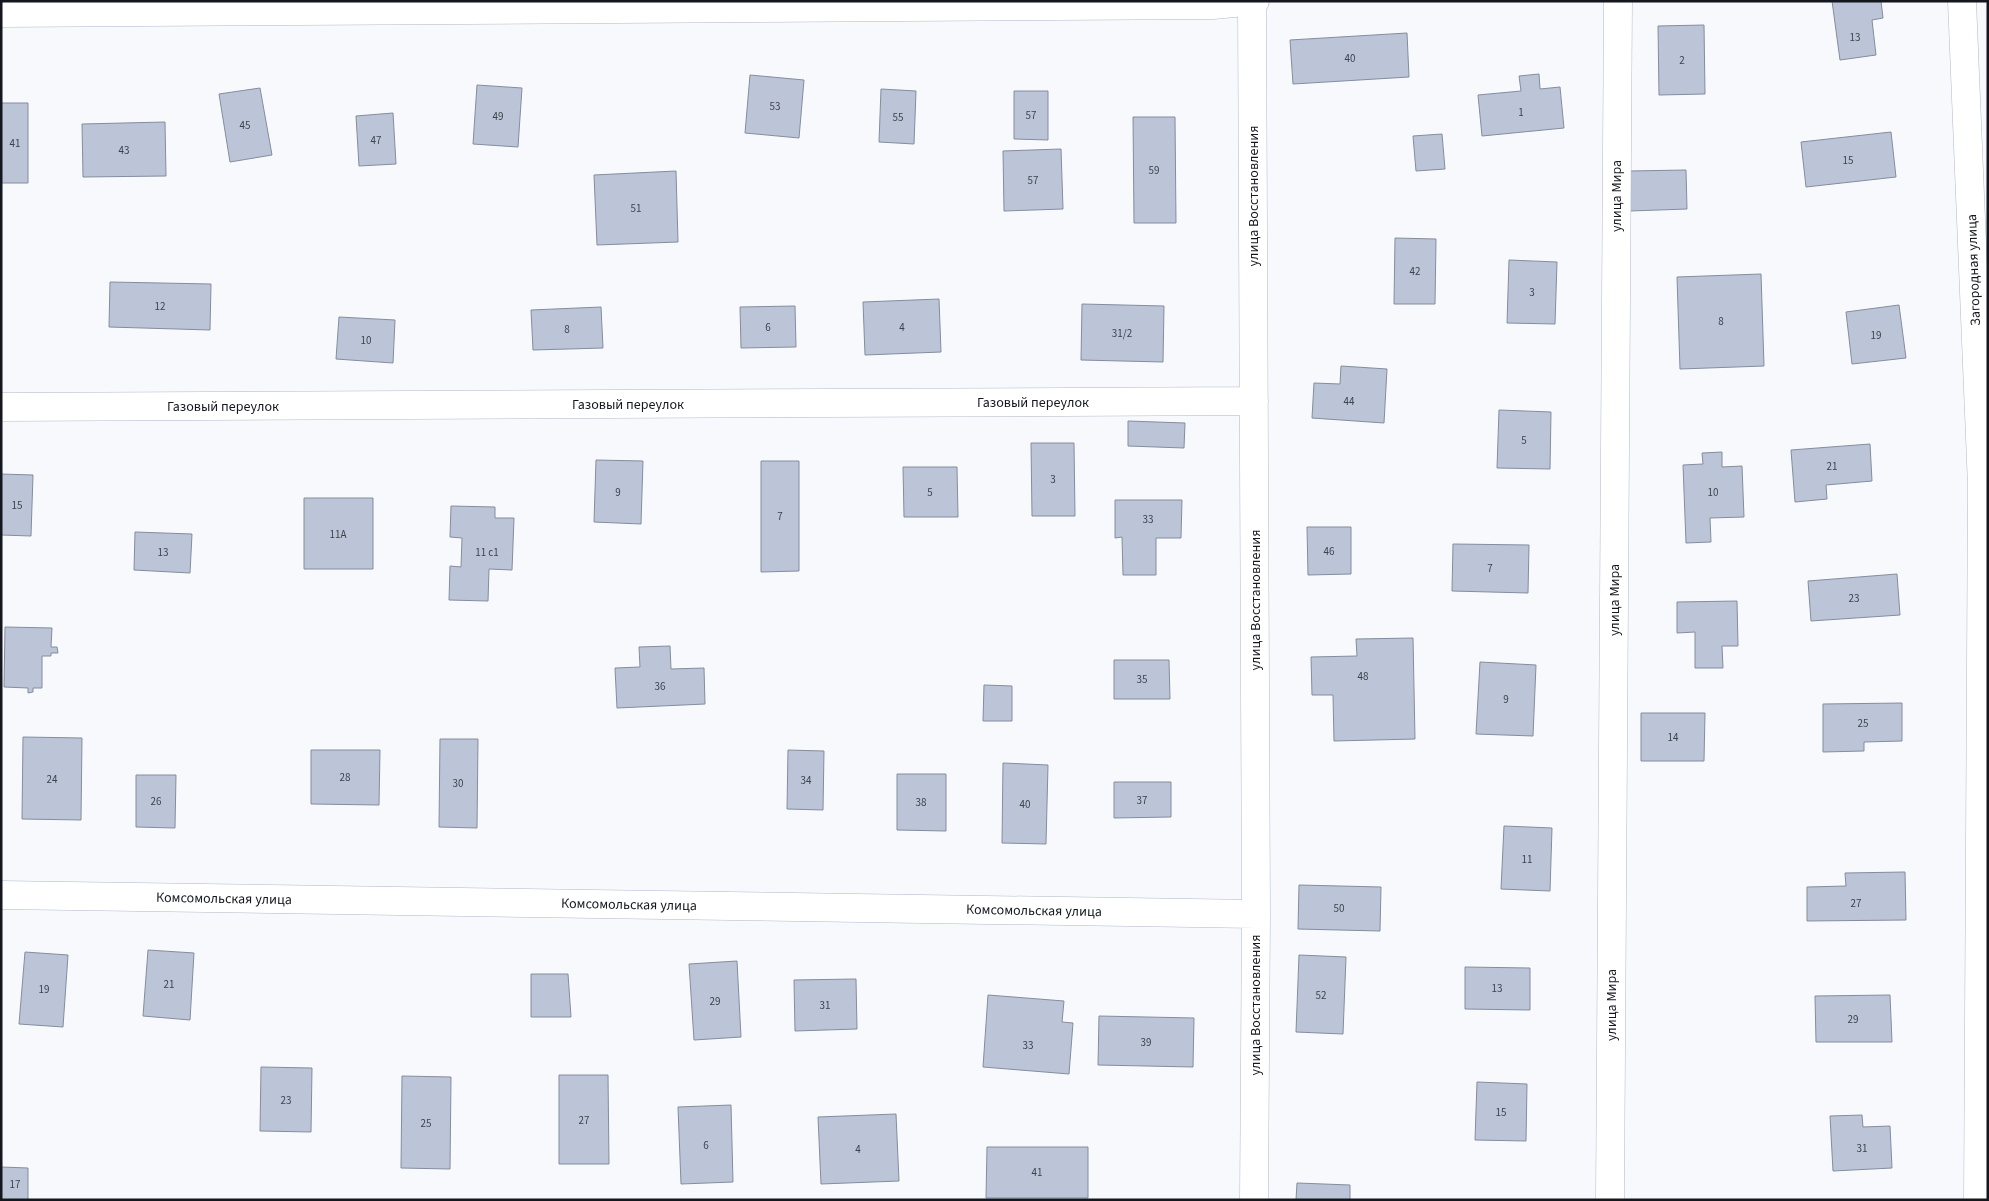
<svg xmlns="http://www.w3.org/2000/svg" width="1989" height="1201" font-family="'Source Sans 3',sans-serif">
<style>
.building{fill:#bcc5d7;stroke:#848d9e}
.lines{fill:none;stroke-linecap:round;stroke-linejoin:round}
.minor-casing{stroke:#b0b9cb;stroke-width:29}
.minor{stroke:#fff;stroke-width:28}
.labels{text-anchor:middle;stroke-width:4;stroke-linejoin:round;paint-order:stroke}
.number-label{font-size:11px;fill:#3e424c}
.street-label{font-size:14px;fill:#14171e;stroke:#fff}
</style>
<rect width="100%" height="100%" fill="#f7f9fd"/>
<path class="building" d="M1832,1H1881L1883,18L1872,20L1876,55L1840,60Z
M1704,25L1705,94L1659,95L1658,26Z
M1407,33L1409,77L1293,84L1290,40Z
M1539,74L1540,89L1560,87L1564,128L1482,136L1478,95L1521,91L1519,76Z
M750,75L804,80L799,138L745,133Z
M477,85L522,88L518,147L473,144Z
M260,88L272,155L230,162L219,94Z
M881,89L916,91L914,144L879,142Z
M1014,91H1048V140L1014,139Z
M1,103H28V183H1Z
M393,113L396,164L359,166L356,116Z
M1133,117H1175L1176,223H1134Z
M165,122L166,176L83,177L82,124Z
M1891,132L1896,177L1806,187L1801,142Z
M1442,134L1445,169L1416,171L1413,136Z
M1061,149L1063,209L1004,211L1003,151Z
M1686,170L1687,209L1630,211L1629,171Z
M676,171L678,242L597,245L594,175Z
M1395,238L1436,239L1435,304H1394Z
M1509,260L1557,262L1555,324L1507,323Z
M1761,274L1764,366L1680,369L1677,277Z
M110,282L211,284L210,330L109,327Z
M939,299L941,352L865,355L863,302Z
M1082,304L1164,306L1163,362L1081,360Z
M1899,305L1906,358L1852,364L1846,312Z
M795,306L796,347L741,348L740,307Z
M601,307L603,348L533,350L531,310Z
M339,317L395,320L393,363L336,359Z
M1341,366L1387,369L1384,423L1312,418L1314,383L1340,384Z
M1499,410L1551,412L1550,469L1497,468Z
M1128,421L1185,423L1184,448L1128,446Z
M1031,443H1074L1075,516H1032Z
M1870,444L1872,481L1826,485L1827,499L1795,502L1791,450Z
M1722,452V467L1742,466L1744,517L1710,518L1711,542L1686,543L1683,465L1703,464L1702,453Z
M596,460L643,461L641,524L594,522Z
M761,461H799V571L761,572Z
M903,467H957L958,517H904Z
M1,474L33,475L31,536L1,535Z
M304,498H373V569H304Z
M1115,500H1182L1181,538H1156V575H1123L1122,537L1115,538Z
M451,506L495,507V518H514L512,570L489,569L488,601L449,600L450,566L461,567L462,538L450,537Z
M1307,527H1351V574L1308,575Z
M135,532L192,534L190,573L134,570Z
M1453,544L1529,545L1528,593L1452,591Z
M1897,574L1900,615L1811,621L1808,581Z
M1737,601L1738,646H1722L1723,668H1695V632L1677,633V602Z
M5,627L52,628L51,647H57L58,653H51V656H42V688H33V692L28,693V688L4,687Z
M1413,638L1415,739L1334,741L1333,695H1312L1311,657L1357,656L1356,639Z
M670,646L671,669L704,668L705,704L617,708L615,668L640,667L639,647Z
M1114,660H1169L1170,699H1114Z
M1480,662L1536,665L1533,736L1476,734Z
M984,685L1012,686V721H983Z
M1902,703V741L1864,742V751L1823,752V704Z
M1641,713H1705L1704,761H1641Z
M23,737L82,738L81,820L22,819Z
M440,739H478L477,828L439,827Z
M311,750H380L379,805L311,804Z
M788,750L824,751L823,810L787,809Z
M1003,763L1048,765L1046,844L1002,843Z
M897,774H946V831L897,830Z
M136,775H176L175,828L136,827Z
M1114,782H1171V817L1114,818Z
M1504,826L1552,828L1550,891L1501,889Z
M1905,872L1906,920L1807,921V887L1846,886L1845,873Z
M1299,885L1381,887L1380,931L1298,929Z
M148,950L194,953L190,1020L143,1016Z
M25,952L68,955L63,1027L19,1024Z
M1299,955L1346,957L1343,1034L1296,1032Z
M737,961L741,1037L694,1040L689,964Z
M1465,967L1530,968V1010L1465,1009Z
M531,974H568L571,1017H531Z
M856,979L857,1029L795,1031L794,980Z
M988,995L1064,1001L1062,1022L1073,1023L1069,1074L983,1067Z
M1890,995L1892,1042H1816L1815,996Z
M1099,1016L1194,1018L1193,1067L1098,1065Z
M261,1067L312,1068L311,1132L260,1131Z
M559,1075H608L609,1164H559Z
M402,1076L451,1077L450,1169L401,1168Z
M1477,1082L1527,1084L1526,1141L1475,1140Z
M731,1105L733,1182L681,1184L678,1107Z
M896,1114L899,1181L821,1184L818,1117Z
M1862,1115L1863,1127L1890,1126L1892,1168L1833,1171L1830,1116Z
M987,1147H1088V1198H986Z
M1,1167L28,1168V1200H1Z
M1297,1183L1350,1185V1200H1296Z"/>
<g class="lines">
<g class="minor-casing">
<path id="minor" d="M1252,1L1256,914L1254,1200
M1962,1L1982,486L1978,1200
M1,13L1213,5L1255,1
M1,407L1254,401
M1,895L1256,914
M1610,1200L1618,1"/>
</g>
<use href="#minor" class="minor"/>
</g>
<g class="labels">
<g class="number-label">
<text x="1855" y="41">13</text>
<text x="1350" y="62">40</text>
<text x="1682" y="64">2</text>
<text x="775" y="110">53</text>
<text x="1521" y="116">1</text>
<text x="1031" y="119">57</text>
<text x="498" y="120">49</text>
<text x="898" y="121">55</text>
<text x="245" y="129">45</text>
<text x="376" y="144">47</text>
<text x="15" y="147">41</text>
<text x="124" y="154">43</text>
<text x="1848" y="164">15</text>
<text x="1154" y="174">59</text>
<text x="1033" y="184">57</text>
<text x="636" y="212">51</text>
<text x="1415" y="275">42</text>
<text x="1532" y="296">3</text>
<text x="160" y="310">12</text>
<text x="1721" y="325">8</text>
<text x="768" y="331">6</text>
<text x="902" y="331">4</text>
<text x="567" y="333">8</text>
<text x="1122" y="337">31/2</text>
<text x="1876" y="339">19</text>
<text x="366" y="344">10</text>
<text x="1349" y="405">44</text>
<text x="1524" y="444">5</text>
<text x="1832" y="470">21</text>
<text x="1053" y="483">3</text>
<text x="618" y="496">9</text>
<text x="930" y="496">5</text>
<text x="1713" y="496">10</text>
<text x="17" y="509">15</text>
<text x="780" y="520">7</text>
<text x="1148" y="523">33</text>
<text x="338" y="538">11А</text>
<text x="1329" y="555">46</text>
<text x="163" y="556">13</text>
<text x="487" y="556">11 с1</text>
<text x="1490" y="572">7</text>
<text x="1854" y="602">23</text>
<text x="1363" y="680">48</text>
<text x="1142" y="683">35</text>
<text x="660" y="690">36</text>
<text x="1506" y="703">9</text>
<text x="1863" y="727">25</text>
<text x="1673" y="741">14</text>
<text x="345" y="781">28</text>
<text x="52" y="783">24</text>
<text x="806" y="784">34</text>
<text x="458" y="787">30</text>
<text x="1142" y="804">37</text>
<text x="156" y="805">26</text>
<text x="921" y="806">38</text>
<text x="1025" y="808">40</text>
<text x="1527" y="863">11</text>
<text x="1856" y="907">27</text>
<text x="1339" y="912">50</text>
<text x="169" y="988">21</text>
<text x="1497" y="992">13</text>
<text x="44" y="993">19</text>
<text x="1321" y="999">52</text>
<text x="715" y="1005">29</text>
<text x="825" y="1009">31</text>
<text x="1853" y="1023">29</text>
<text x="1146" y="1046">39</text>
<text x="1028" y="1049">33</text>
<text x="286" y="1104">23</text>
<text x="1501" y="1116">15</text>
<text x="584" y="1124">27</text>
<text x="426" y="1127">25</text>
<text x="706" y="1149">6</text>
<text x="1862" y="1152">31</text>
<text x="858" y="1153">4</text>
<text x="1037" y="1176">41</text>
<text x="15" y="1188">17</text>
</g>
<g class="street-label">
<text transform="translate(1253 196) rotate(-90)" y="5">улица Восстановления</text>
<text transform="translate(1616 196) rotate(-90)" y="5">улица Мира</text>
<text transform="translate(1973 270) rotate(-92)" y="5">Загородная улица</text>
<text x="1033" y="407">Газовый переулок</text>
<text x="628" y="409">Газовый переулок</text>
<text x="223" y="411">Газовый переулок</text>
<text transform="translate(1255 600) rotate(-90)" y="5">улица Восстановления</text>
<text transform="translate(1614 600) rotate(-90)" y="5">улица Мира</text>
<text transform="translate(224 898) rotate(1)" y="5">Комсомольская улица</text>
<text transform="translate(629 904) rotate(1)" y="5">Комсомольская улица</text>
<text transform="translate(1034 910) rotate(1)" y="5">Комсомольская улица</text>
<text transform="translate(1255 1005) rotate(-90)" y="5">улица Восстановления</text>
<text transform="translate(1611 1005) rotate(-90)" y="5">улица Мира</text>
</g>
</g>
<rect width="1989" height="1201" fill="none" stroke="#14171e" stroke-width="5"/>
</svg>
